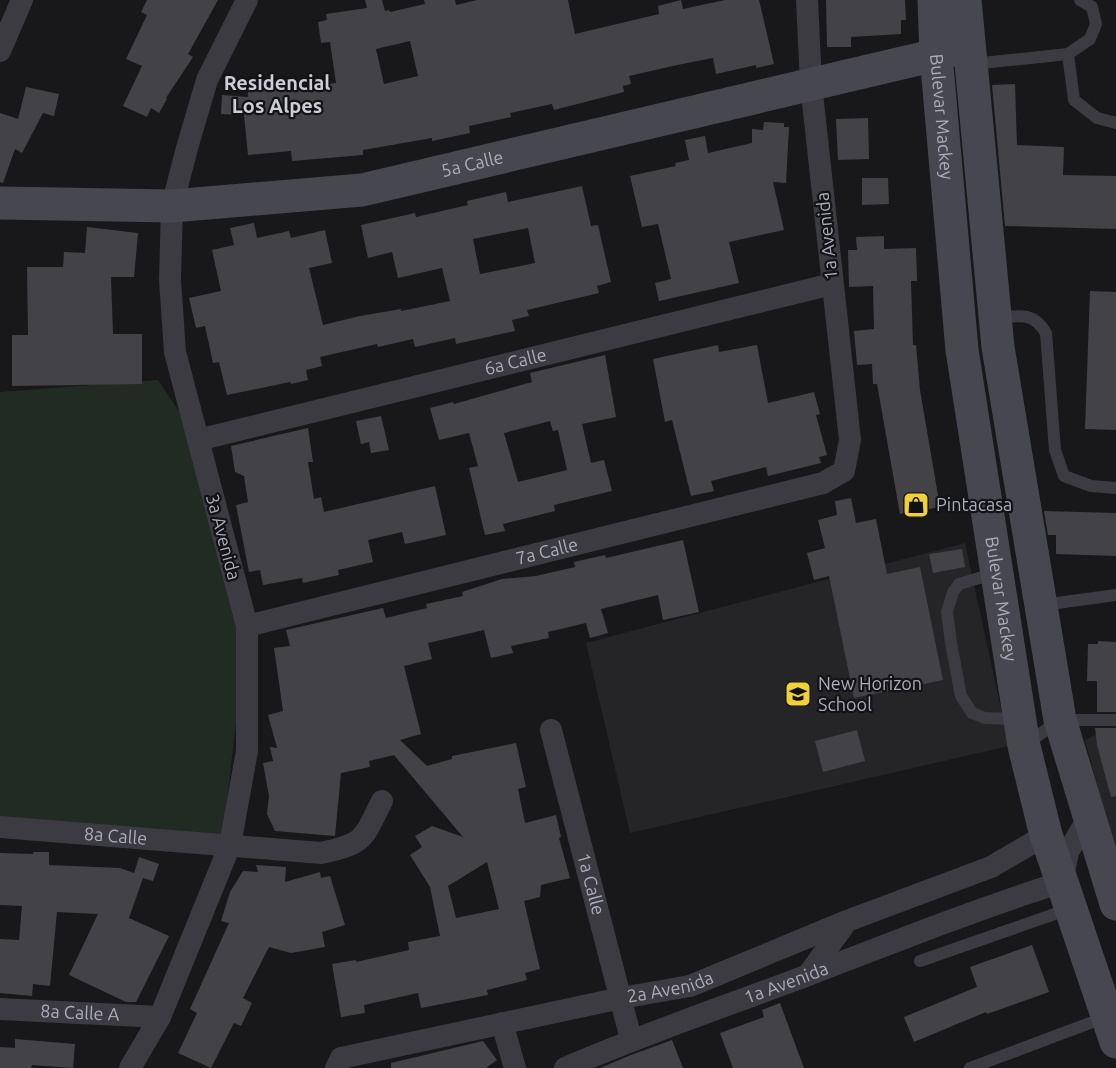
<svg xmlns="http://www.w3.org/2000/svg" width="1116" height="1068" font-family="Ubuntu,sans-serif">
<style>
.built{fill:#252427}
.green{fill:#222a24}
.building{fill:#434247;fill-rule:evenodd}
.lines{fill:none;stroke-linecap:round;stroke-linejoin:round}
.lane{stroke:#3b3b41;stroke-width:12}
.street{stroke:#3b3b41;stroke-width:22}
.secondary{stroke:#47484f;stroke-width:33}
.labels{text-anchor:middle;stroke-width:4.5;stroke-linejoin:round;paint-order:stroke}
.street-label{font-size:18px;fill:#abadba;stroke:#131315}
.poi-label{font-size:18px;fill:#abadba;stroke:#131315;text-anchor:start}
.neighbourhood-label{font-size:20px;font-weight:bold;fill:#cccdd6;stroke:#131315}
</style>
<rect width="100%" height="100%" fill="#18181a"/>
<path class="built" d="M965,543L1009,746L630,833L586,643Z
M1097,734L1116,735V854L1085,740Z"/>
<path class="green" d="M158,380L198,440L247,626L223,835L0,819V392Z"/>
<path class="building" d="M147,0H218L188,54L193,57L166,98L167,99L159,113L151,108L147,117L123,106L142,66L126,59L147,15L141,12Z
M365,0H382L385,11L389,10L390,12L425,4L424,0H455L456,5L477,0H568L575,34L659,14L658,6L681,0L683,9L725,0H759L774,64L756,68V65L716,74L713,58L677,65L629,76L631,84L623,86L624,92L554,110L552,104L510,113L511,117L469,126L470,133L432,141V138L363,150V155L292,161L291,151L248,155L244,115L221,114L222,95L248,97V92L336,83L330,42L321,43L318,22L327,20L326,14L367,8ZM410,41L418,76L384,84L376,49Z
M826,0H905L906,20H901V34L851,37V47H827Z
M1015,84L1017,145L1064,147L1063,175L1116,176V229L1005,226L992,85Z
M26,87L59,94L54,116L43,113L22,153L15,149L3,183L0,182V113L18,119Z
M868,118L869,159L838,160L836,119Z
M764,122L784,123V127H789L786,183L773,182L784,230L729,242L739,283L659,301L655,283L671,279L658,224L642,227L630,176L676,166L675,163L689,160L685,140L705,136L708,153L752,143V129L763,130Z
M862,178H888L889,204L862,205Z
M582,186L591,226L598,225L611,282L597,286L599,293L527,310L529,316L512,320L515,331L456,344L455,338L415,347L413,339L378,347L377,344L320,357L322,366L306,370L308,380L291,384L290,382L227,395L219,362L213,363L205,326L196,328L189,298L221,291L212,250L234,245L230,228L254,223L257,238L289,231L291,238L325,230L332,263L309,268L323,325L360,316L401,309V311L450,301L442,268L398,278L392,252L368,258L361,225L415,213L416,217L468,205L467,201L506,192L508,202ZM528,228L535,263L480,274L473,239Z
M87,227L138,233L134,277H111L113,334H142V384L12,386V335H28L27,267H63L64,252L85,253Z
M884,236V249L916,248L917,281H911L913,345H916L920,390L940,507L900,514L877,384H873L872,364L857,365L854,331L874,329L873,286L849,287L848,250H857L856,237Z
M1090,291L1116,292V430L1085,429Z
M718,345L719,352L757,345L768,403L814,392L820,414L816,415L827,455L819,457L821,463L768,476L766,467L711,481L714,491L691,496L672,420L665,422L653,359Z
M605,355L616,417L582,424L591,463L604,460L612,491L554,505L555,511L503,524L505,531L485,535L469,468L478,466L469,433L439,440L430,408L453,402L454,404L532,382L530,373ZM550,421L553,431L558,430L567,470L518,482L504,433Z
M381,416L389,450L371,453L369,442L361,444L356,421Z
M308,428L313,462H308L314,499L321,497L324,512L435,486L446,535L405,544L402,532L368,540L373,562L338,570L339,575L303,583L302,578L263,585L260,570L249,572L236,505L248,502L244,476L235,472L231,446Z
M851,498L856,523L876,519L887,574L920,567L943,680L854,698L829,576L814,580L807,553L825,548L818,520L837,515L835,501Z
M1044,511L1116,513V556L1056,554V535H1048Z
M683,540L699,612L663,620L658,595L601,609L608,633L590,638L586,623L548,632L549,638L511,646L513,653L491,658L484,630L428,643L432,659L404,666L421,734L400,740L427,766L452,759V756L516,743L526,787L518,789L525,823L556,815L561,837L559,838L570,878L541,885L540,897L524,901L540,969L525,973L527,980L487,990L488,995L421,1008L418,993L364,1005L365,1013L341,1017L332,964L356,960V962L409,950L408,942L440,936L430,887L410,855L422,847L415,836L432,826L463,837L394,755L369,761L370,767L341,773L335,836L275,831L267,814L269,796L263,763L273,761L270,747L277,748L268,715L283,711L274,648L290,646L286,630L383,608L386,618L427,608L426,604L463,596L462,592L502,579L536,576L575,567L574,562L605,555L606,558ZM487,862L499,909L456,918L448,886Z
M962,549L965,567L933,573L929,554Z
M1098,641L1116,642V712H1097V681H1087L1088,644H1098Z
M1095,728H1116V796L1111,797L1097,745Z
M857,730L865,761L823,772L815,741Z
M33,852H49V865L120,868L134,873L139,857L159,864L153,881L143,878L129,918L169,936L136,1002H126L69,975L98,914L57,912L50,986L33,984L32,996L0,993V939L19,940L22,906L0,905V853L33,854Z
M256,865L286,867L285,882L320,872L321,878L330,876L345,925L322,932L325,947L291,953L269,947L243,998L252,1003L241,1026L234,1023L211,1068L178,1053L197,1013L190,1009L229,923L221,921L230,892L243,871L258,872Z
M1032,945L1049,992L987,1014L986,1012L914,1042L904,1017L977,987L970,967Z
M780,1003L804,1068H733L720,1033L764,1017L762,1010Z
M15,1039L75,1044L73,1068L32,1065L31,1068H0V1047L15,1048Z
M672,1040L683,1068H600L631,1055Z
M483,1041L497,1060L486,1068H391V1063Z"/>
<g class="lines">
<path class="lane" d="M1068,54L1074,100L1097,118L1116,123
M972,64L1068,54L1090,39L1096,24L1092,7L1080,0
M996,318C1019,316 1033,311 1046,333L1055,450L1064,476L1091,486L1116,488
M996,573L959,584L953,592L947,612L951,643L961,696L972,713L985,718L1019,719
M1042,605L1116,595
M1026,744L1060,720H1116
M920,961L1069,909
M970,1068L1106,1017"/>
<g class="street">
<path d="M0,51L22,0"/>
<path id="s1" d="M198,440L832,284"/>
<path id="s2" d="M247,626L823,483L844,471L850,440L811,84L807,0"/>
<path id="s3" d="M551,730L631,1039"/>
<path id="s4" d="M0,827L321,853C366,843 362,840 382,801"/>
<path d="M808,975L847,921"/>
<path id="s5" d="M0,1009L160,1017"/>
<path d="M502,1023L515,1068"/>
<path d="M130,1068L160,1017L230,845L247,751V626L175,352L170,280L172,206L187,148L207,80L247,0"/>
<path id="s6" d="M336,1068L341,1058L621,998L690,986L847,921L991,867L1046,835"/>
<path id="s7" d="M565,1068C646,1033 729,1005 811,974C894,942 977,909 1062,882L1068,852L1090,815"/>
</g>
<g class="secondary">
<path id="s8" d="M934,0L936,55L962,350L1024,746L1046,835L1116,1042"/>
<path d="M965,0L998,347L1060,720L1116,904"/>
<path id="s9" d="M0,203L172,206L362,190L936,55L949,51L952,44"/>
</g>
</g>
<defs>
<g id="shop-square" transform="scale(1.35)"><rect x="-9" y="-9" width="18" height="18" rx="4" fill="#f1d139" stroke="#131315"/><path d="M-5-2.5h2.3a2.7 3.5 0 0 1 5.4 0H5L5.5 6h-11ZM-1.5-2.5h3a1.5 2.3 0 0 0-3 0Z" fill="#111"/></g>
<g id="school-square" transform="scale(1.35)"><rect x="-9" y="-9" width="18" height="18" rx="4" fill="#f1d139" stroke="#131315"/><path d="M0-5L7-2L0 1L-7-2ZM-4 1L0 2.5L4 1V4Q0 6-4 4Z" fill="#111"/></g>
</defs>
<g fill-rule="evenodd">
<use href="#shop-square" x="916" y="505"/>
<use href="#school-square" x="798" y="694"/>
</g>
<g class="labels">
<g class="street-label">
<text dy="6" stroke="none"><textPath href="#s8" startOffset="117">Bulevar Mackey</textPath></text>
<text dy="6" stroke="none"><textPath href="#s9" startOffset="476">5a Calle</textPath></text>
<text transform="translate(827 236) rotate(-96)" y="6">1a Avenida</text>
<text dy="6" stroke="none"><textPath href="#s1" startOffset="327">6a Calle</textPath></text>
<text transform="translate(223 537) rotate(75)" y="6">3a Avenida</text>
<text dy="6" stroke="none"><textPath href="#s2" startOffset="309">7a Calle</textPath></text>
<text dy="6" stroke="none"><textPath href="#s8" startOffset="603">Bulevar Mackey</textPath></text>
<text dy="6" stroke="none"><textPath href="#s4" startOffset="116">8a Calle</textPath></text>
<text dy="6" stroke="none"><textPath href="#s3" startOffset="159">1a Calle</textPath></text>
<text dy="6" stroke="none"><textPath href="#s7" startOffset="237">1a Avenida</textPath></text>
<text dy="6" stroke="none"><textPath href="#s6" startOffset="348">2a Avenida</textPath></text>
<text dy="6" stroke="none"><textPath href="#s5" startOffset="80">8a Calle A</textPath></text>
</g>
<g class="poi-label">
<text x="936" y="511">Pintacasa</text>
<text x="818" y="690">New Horizon<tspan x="818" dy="21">School</tspan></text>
</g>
<g class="neighbourhood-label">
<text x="277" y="90">Residencial<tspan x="277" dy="23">Los Alpes</tspan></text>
</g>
</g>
</svg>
